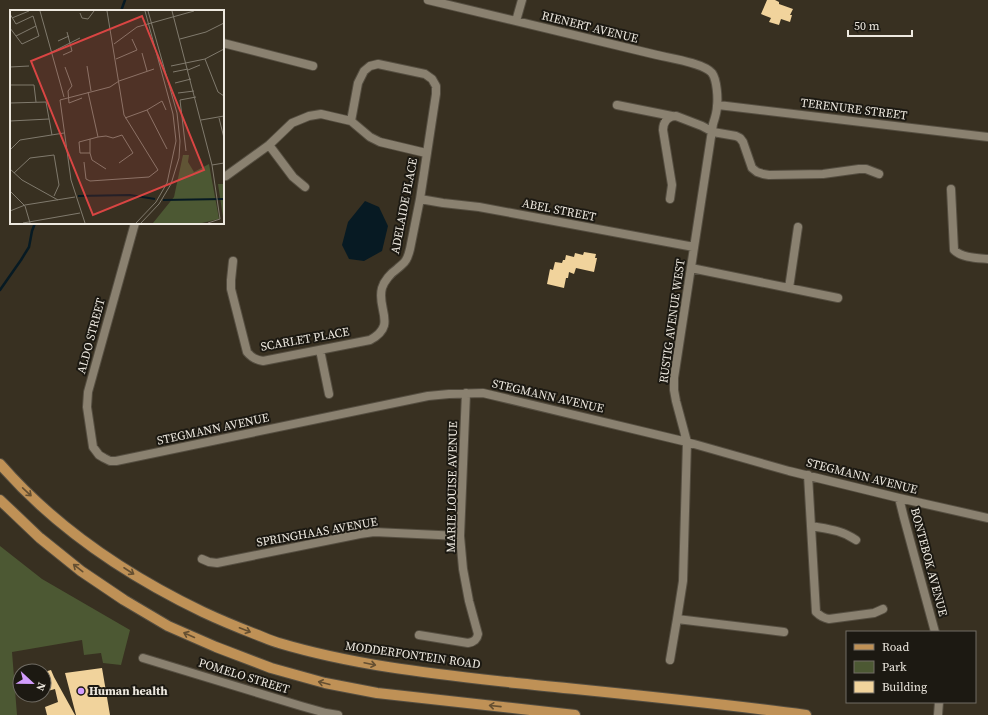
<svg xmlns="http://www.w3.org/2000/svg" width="988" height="715" font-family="'Source Serif 4',serif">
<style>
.green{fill:#4c5833}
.water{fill:#071a23}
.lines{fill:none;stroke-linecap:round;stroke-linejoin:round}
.stream{stroke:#071a23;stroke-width:2.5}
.building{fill:#f1d39c}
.minor-casing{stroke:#554e41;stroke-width:10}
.major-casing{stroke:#554e41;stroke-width:12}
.minor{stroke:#8a8170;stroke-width:8}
.major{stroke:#bf9156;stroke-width:10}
.oneway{stroke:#654f31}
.poi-dot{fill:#d29dfd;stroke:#1c1912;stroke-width:1.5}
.labels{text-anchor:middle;stroke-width:4;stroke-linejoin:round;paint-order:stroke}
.street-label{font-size:12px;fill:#ede8df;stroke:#1c1912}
.poi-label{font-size:12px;font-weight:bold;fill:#ede8df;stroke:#1c1912;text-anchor:start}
.inset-river{fill:none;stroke:#071a23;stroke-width:2}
.inset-road{fill:none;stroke:#807a6d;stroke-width:1}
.view{fill:#d94543;fill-opacity:0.15;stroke:#d94543;stroke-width:2}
.inset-edge{fill:none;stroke:#ede8df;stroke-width:2}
</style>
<rect width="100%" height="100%" fill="#383021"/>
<path class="green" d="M0,546L42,579L130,630L121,665L103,663L101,653L84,655L82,640L12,652L17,715H0Z"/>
<path class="water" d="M365,201L379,207L388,226L382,251L364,261L349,259L342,245L348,222Z"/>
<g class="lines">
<path class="stream" d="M121,11L125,0
M0,290L21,260L29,247L32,231L35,223"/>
</g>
<path class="building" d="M767,0H775L779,2V4L793,9L790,15H792L790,22L781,19L779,25L769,22L771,18L761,14Z
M584,252L596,254L595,258H597L594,272L576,268L574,274L569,272L568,278H566L564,288L547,284L550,269L553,270L555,262L562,263L563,260H565L566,255L574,257L575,253L583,255Z
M102,668L110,715H76L65,673Z
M51,670L54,677L75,715H47L45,707L58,702L55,689L44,692V672Z"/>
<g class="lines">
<g class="minor-casing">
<path id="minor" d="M428,0L657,55C670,58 704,63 712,73C717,80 718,98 717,106C717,112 715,118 713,124L674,378V390L676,401L687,442L683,581L677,619L670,660
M516,21L522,0
M223,43L313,66
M617,105L672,116
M718,105L988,137
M269,145L293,177L305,187
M226,176L269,145L292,123L309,116L321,114L351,121
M951,189L954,250C962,258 977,258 988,259
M420,199L443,203L479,207L694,247
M670,199L672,185L663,130C663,123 667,116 676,116L702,126L713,132L736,136L740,138L743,142L752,168L757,172L763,174L769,175L823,174L859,169H866L879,174
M135,223L88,392L87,407L93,447L99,455L104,458L110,461H116L428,396L449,394L483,393L687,442L789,471L899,498L988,518
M233,261L231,280V289L247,352C252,358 256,360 263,361L370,340C398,325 376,309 382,288C384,281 391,273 397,269C400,266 404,264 406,260C408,257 409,253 410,249L420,199L436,94V86L432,79L425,74L378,64L370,66L364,71L358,83L351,121L370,137L380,142L426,153
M691,268L838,298
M789,288L798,227
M320,350L329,394
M808,475L816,612C820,616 823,618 829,619L874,613L883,609
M899,498L904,518L935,632
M811,526C828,529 842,530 856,540
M202,559L209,562L217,563L360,534L374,532L460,536
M677,619L784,632
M419,635L468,643C474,642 477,640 478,634L469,601L463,569L460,536L466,393
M143,658L301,706L326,713L338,715
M938,715L939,702"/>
</g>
<g class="major-casing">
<path id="major" d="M0,464C55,527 128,576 203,612C220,620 237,627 255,634C263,637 271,641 279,643C356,666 436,674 516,683C613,693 710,702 806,715
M0,500L40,538L81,571L124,600L168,626L216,647L271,668L325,683L377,693L575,715"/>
</g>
<use href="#minor" class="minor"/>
<use href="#major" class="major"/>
</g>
<defs><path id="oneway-shaft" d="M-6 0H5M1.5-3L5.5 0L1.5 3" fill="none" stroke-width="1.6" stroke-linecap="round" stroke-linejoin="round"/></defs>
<g class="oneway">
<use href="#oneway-shaft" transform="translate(27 492) rotate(43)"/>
<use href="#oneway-shaft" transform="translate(78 568) rotate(-142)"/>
<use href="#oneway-shaft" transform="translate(129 571) rotate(33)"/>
<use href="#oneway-shaft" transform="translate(245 630) rotate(21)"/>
<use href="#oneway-shaft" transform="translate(189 635) rotate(-156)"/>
<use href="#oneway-shaft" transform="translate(370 664) rotate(12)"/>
<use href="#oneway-shaft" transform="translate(324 683) rotate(-166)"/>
<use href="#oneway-shaft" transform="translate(495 706) rotate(-174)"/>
</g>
<circle class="poi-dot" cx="81" cy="691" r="4"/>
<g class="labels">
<g class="street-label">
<text transform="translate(590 27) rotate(14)" y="4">RIENERT AVENUE</text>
<text transform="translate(854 109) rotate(7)" y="4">TERENURE STREET</text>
<text transform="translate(404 206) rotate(-79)" y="4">ADELAIDE PLACE</text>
<text transform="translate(559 210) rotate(11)" y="4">ABEL STREET</text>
<text transform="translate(672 321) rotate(-82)" y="4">RUSTIG AVENUE WEST</text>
<text transform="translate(91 336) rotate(-75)" y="4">ALDO STREET</text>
<text transform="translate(305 339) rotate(-10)" y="4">SCARLET PLACE</text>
<text transform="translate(548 396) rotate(13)" y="4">STEGMANN AVENUE</text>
<text transform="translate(213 429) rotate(-12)" y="4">STEGMANN AVENUE</text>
<text transform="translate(862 476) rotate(14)" y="4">STEGMANN AVENUE</text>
<text transform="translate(452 487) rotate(-89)" y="4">MARIE LOUISE AVENUE</text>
<text transform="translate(317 532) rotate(-10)" y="4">SPRINGHAAS AVENUE</text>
<text transform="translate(929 562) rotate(75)" y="4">BONTEBOK AVENUE</text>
<text transform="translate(413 655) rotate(8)" y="4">MODDERFONTEIN ROAD</text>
<text transform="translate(244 676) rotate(17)" y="4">POMELO STREET</text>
</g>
<g class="poi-label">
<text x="89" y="695">Human health</text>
</g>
</g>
<g transform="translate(10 10)">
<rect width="214" height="214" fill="#383021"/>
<path d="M173,145H179L178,152L184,162L199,154L209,209L192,213H143L164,187ZM208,174H214V208L213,207Z" fill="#4c5833"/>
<path class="inset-river" d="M68,186L120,185L145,189M153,190L214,189"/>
<path class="inset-road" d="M30,1L54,87M162,1L202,155L210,209M70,3L72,8L78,9L84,1M0,4L6,14L23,6L29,26L12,34L0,18M2,8L19,1M6,26L26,16M170,29L196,22L214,13M48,31L59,26M104,34L127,17L184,1M42,42L70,28M132,43L137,61M53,45L62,41L57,22M106,49L127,40L122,29M195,49L208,82L214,86M77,56L81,81M161,56L195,49L214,39M0,57L19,56M55,57L62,76L58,81L59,93L72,88M178,60L190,55M163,62L178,59M165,73L181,69M0,75H24L26,92M78,82L88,127M168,83L184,81M0,93L36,92L42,125M137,100L157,139M115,108L137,100L152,91L156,100M209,108L214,128M191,110L214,106M0,111L39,109M80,129V143H70L69,132L88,127L96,126L103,128L112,125L123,143L109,153M0,140L10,130L54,123M176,141L170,90L186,87M80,143L82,150L96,159M74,152L76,169L80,171L139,167L148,160L114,105L97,1M202,155L214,153M0,159L12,170L48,190M4,163L20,148L44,145L49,175L44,186M0,181L15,196L20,213M0,201L15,195L65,187M13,213L70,203M75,213L61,170L50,90L100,77L109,71L144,59M126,213L146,192L157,173L166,131L163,104L135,1M131,213L149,194L161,174L169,148L170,131L167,103L138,1M198,213L210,209"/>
<path class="view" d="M132,6L194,160L83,205L21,51Z"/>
<rect width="214" height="214" class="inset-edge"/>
</g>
<rect x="846" y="631" width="130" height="72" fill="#1c1912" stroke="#706c64"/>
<rect x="854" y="644" width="20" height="6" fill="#bf9156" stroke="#706c64"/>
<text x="882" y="651" font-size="12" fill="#ede8df">Road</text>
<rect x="854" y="661" width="20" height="12" fill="#4c5833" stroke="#706c64"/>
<text x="882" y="671" font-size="12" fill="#ede8df">Park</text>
<rect x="854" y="681" width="20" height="12" fill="#f1d39c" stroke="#706c64"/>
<text x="882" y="691" font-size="12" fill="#ede8df">Building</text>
<g transform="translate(32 683) rotate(112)"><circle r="19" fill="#1c1912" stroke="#706c64"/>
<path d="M0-3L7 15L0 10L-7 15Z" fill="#d29dfd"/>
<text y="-6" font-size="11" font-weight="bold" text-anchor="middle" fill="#ede8df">N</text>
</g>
<path d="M848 30v6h64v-6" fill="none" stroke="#ede8df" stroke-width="2"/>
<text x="854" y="30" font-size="12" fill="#ede8df" stroke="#1c1912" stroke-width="3" paint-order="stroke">50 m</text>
</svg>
